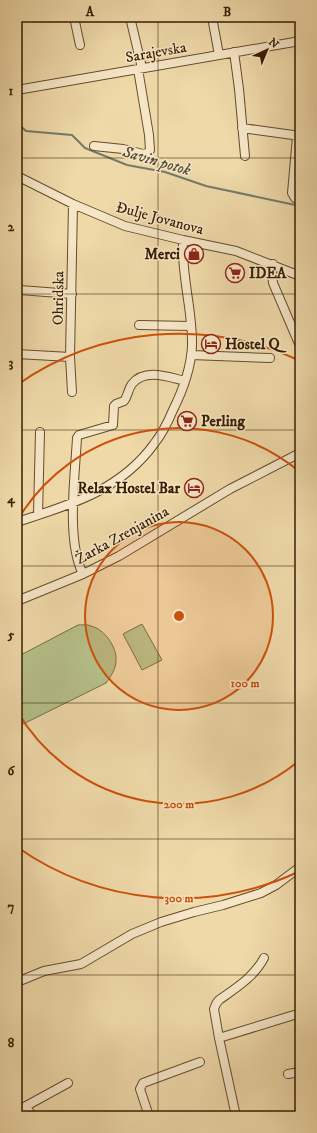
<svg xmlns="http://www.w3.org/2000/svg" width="317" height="1133" font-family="'IM FELL DW Pica',serif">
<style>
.green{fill:#b6c08a;stroke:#766e45}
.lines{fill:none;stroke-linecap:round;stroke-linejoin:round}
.stream{stroke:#737b6a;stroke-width:2}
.minor-casing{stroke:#654c2a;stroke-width:10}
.minor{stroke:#f5e6c7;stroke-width:8}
.grid{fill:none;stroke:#371d00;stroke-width:1;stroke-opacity:0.55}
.ring{fill:none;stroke:#cd500a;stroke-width:2}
.labels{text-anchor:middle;stroke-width:3;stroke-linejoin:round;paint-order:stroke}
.street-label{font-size:15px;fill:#371d00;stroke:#f5e6c7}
.poi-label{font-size:15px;font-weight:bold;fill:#371d00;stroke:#f5e6c7;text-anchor:start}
.water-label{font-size:16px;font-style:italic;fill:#554c35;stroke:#f5e6c7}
.centre{fill:#cd500a;stroke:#f5e6c7;stroke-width:2}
.ring-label{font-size:12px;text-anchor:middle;font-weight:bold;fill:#cd500a;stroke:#f5e6c7;stroke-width:3;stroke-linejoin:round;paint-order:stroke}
.neatline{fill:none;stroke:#371d00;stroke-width:1.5}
.grid-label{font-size:13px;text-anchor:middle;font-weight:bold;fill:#371d00}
</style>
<rect width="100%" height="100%" fill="#efd9a9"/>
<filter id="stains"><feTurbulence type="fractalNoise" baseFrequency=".005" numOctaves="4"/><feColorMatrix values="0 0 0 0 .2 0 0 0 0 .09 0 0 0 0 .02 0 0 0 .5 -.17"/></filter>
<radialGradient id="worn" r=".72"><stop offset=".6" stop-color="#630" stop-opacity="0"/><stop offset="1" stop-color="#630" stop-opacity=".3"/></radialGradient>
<path class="green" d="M142,624L162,660L142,670L123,634Z
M78,625C82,625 88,624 91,626C104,629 117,647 116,660C116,669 111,676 106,683L17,727V657Z"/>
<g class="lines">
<path class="stream" d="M17,123L26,131L72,135L85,148L127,165L165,172L206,186L300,206"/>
<g class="minor-casing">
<path id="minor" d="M74,17L80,45
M130,17L142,68
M212,17L219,55
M234,52L239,89L245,156
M17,90L300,41
M242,128L293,135L297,137L292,193L295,198L300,200
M94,146L123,149L143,154L147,153L150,150L149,135L138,69
M17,176L73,204L125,226L183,240L236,251L300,276
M273,264L272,271L273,283L300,346
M20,290L72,294
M139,325L191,326
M17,354L70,357
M191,355L270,358
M72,392L70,357L73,204
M38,515L40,432
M17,522C69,505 120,491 154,444C162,434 168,422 173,410C183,390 191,368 192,346C193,311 181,276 183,240
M83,574C66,541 75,476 77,438L79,435L113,425L114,406L116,404L124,401C128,396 128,389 132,384C145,368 168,377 185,381
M17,601L83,574L119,556L230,489L300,453
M17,982L44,971L81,964L132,934L161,922L194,912L223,905L261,893L276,885L300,867
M219,1038L294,1015
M288,1074L300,1072
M26,1106L32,1116
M17,1111L68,1083
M149,1116L140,1089L143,1083L200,1062
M236,1116L219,1038L214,1009L216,1004L219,1000C236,988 254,977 264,958"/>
</g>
<use href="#minor" class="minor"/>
</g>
<path class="grid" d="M158,17V1116M17,158H300M17,294H300M17,430H300M17,566H300M17,703H300M17,839H300M17,975H300"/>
<circle cx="179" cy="616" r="94" fill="#cd500a" fill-opacity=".12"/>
<g class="ring">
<circle cx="179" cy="616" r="94"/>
<path d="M300 760A188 188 0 0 1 17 711M17 521A188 188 0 0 1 300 472"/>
<path d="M298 872A282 282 0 0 1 17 847M17 385A282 282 0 0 1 298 360"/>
</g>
<defs>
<g id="shop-ring" transform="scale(1)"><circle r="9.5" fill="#f5e6c7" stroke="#8f2418" stroke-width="1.5"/><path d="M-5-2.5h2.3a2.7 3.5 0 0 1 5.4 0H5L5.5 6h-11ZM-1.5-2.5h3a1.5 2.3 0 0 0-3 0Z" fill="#8f2418"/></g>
<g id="supermarket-ring" transform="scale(1)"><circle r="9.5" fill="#f5e6c7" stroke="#8f2418" stroke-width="1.5"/><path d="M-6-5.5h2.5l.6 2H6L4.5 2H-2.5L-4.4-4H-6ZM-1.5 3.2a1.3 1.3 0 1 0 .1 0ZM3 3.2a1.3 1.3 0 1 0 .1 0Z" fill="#8f2418"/></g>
<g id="hotel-ring" transform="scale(1)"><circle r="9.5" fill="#f5e6c7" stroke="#8f2418" stroke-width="1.5"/><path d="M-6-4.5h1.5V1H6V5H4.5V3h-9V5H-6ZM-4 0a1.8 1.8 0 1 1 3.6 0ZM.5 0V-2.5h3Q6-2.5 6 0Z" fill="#8f2418"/></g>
</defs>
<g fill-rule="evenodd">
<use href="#shop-ring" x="194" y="254"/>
<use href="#supermarket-ring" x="235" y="273"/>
<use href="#hotel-ring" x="211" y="344"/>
<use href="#supermarket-ring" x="187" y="421"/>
<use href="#hotel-ring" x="194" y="488"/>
</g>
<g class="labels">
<g class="street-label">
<text transform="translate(156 52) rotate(-10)" y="5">Sarajevska</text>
<text transform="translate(160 218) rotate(15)" y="5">Đulje Jovanova</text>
<text transform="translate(58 298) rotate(-89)" y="5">Ohridska</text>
<text transform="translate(122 535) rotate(-29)" y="5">Žarka Zrenjanina</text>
</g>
<g class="poi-label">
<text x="180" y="259" text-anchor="end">Merci</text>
<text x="249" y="278">IDEA</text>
<text x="225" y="349">Hostel Q</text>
<text x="201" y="426">Perling</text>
<text x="180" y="493" text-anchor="end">Relax Hostel Bar</text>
</g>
<g class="water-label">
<text transform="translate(157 160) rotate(16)" y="6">Savin potok</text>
</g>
</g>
<circle cx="179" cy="616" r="6" class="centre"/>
<g class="ring-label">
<text x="245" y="687">100 m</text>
<text x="179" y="808">200 m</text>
<text x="179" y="902">300 m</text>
</g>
<rect width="317" height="1133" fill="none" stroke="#efd9a9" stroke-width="44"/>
<g transform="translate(267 50) rotate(44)" stroke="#f5e6c7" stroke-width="3" paint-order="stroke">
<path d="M0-3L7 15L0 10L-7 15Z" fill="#371d00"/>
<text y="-6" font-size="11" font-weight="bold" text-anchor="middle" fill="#371d00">N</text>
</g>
<rect x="22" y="22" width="273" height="1089" class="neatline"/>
<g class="grid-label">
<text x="90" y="16">A</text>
<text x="227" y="16">B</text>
<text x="11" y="95">1</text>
<text x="11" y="231">2</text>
<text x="11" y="367">3</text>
<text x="11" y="503">4</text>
<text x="11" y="639">5</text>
<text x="11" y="775">6</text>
<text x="11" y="911">7</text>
<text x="11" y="1047">8</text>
</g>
<rect width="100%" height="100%" filter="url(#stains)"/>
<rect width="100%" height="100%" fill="url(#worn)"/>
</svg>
